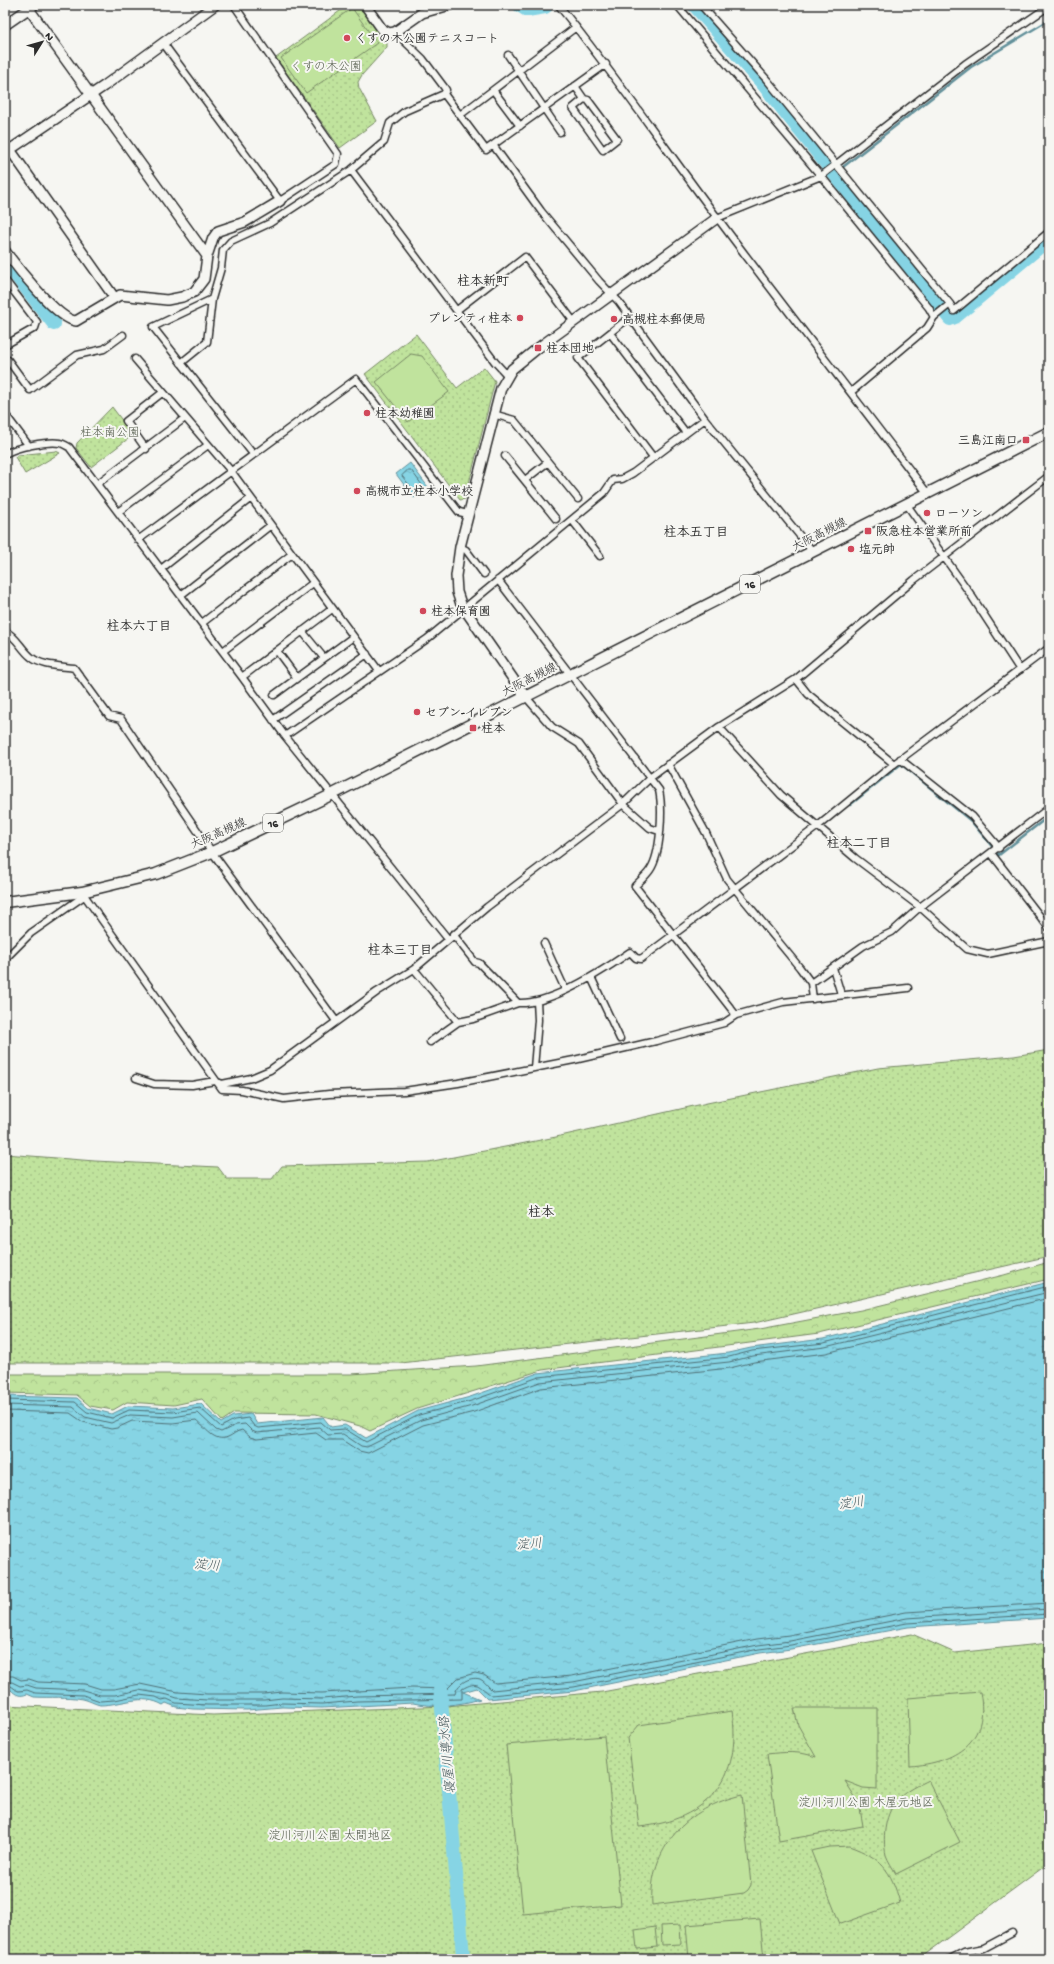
<svg xmlns="http://www.w3.org/2000/svg" width="1054" height="1964" font-family="'Gochi Hand','Klee One',sans-serif">
<style>
.grass{fill:url(#grass-dots);stroke:#768764}
.forest{fill:url(#forest-crowns);stroke:#768764}
.pitch{fill:#c0e39d;stroke:#768764}
.water{fill:url(#water-ripples);stroke:#62909a}
.lines{fill:none;stroke-linecap:round;stroke-linejoin:round}
.shore{stroke:#4f6f75;stroke-width:1}
.stream{stroke:#62909a;stroke-width:2.5}
.river{stroke:#86d4e4;stroke-width:14}
.street-casing{stroke:#2b2b2b;stroke-width:9}
.secondary-casing{stroke:#2b2b2b;stroke-width:12}
.primary-casing{stroke:#2b2b2b;stroke-width:13}
.street{stroke:#f6f6f2;stroke-width:6}
.secondary{stroke:#f6f6f2;stroke-width:9}
.primary{stroke:#f6f6f2;stroke-width:10}
.poi-dot{fill:#d1495b;stroke:#f6f6f2;stroke-width:1.5}
.labels{text-anchor:middle;stroke-width:4;stroke-linejoin:round;paint-order:stroke}
.shield{fill:#f6f6f2;stroke:#686867;stroke-width:1}
.shield-label{font-size:11px;font-weight:bold;fill:#2b2b2b}
.poi-label{font-size:12px;font-weight:bold;fill:#2b2b2b;stroke:#f6f6f2;text-anchor:start}
.park-label{font-size:12px;fill:#505948;stroke:#f6f6f2}
.street-label{font-size:12px;fill:#2b2b2b;stroke:#f6f6f2}
.neighbourhood-label{font-size:13px;font-weight:bold;fill:#2b2b2b;stroke:#f6f6f2}
.water-label{font-size:13px;font-style:italic;fill:#425559;stroke:#f6f6f2}
</style>
<defs>
<pattern id="grass-dots" width="8" height="8" patternUnits="userSpaceOnUse"><rect width="8" height="8" fill="#c0e39d"/><path d="M2 2h.1M6 6h.1" fill="none" stroke="#a5c387" stroke-width="1.8" stroke-linecap="round"/></pattern>
<pattern id="forest-crowns" width="20" height="18" patternUnits="userSpaceOnUse"><rect width="20" height="18" fill="#c0e39d"/><path d="M2 6a3 3 0 1 1 6 0M12 15a3 3 0 1 1 6 0" fill="none" stroke="#a5c387"/></pattern>
<pattern id="water-ripples" width="26" height="14" patternUnits="userSpaceOnUse"><rect width="26" height="14" fill="#86d4e4"/><path d="M2 4q2-2 4 0t4 0M15 11q2-2 4 0t4 0" fill="none" stroke="#74b6c4"/></pattern>
</defs>
<rect width="100%" height="100%" fill="#f6f6f2"/>
<filter id="ink" filterUnits="userSpaceOnUse"><feTurbulence type="fractalNoise" baseFrequency=".025" numOctaves="2"/><feDisplacementMap in="SourceGraphic" scale="8" xChannelSelector="R" yChannelSelector="G"/><feConvolveMatrix kernelMatrix="1 2 1 2 8 2 1 2 1" color-interpolation-filters="sRGB"/></filter>
<g filter="url(#ink)">
<path class="grass" d="M348,5H359L378,31L387,41V47L362,75L358,82L359,88L377,121L340,148L276,58Z
M416,334L457,388L484,367L495,381L465,499L460,500L365,374Z
M112,407L133,435L91,467L76,448L77,443Z
M56,451L60,453L25,474L15,457L18,455Z
M1049,1050V1256L1045,1257L754,1323L401,1363H5V1154L95,1161L218,1167L227,1179H272L282,1166L428,1162L556,1137L707,1103L878,1068L1014,1056Z
M912,1634L955,1653L1049,1643V1863L919,1959H5V1705L213,1715L446,1706L602,1692Z"/>
<path class="forest" d="M1049,1262V1279L819,1334L542,1370L417,1409L370,1431L360,1426L316,1414L234,1413L222,1421L202,1399L174,1405L127,1402L113,1410L90,1406L77,1395L5,1393V1374H351L476,1366L760,1329L861,1310L1004,1275Z"/>
<path class="pitch" d="M352,8L377,43L306,93L281,58Z
M411,354L422,356L449,392L408,422L376,382Z
M980,1692C990,1742 955,1763 910,1766L908,1698Z
M794,1708H877V1789L863,1788L845,1781L859,1803L863,1826L779,1841L767,1754C784,1752 800,1751 816,1757L798,1725Z
M732,1711C743,1779 707,1820 639,1827L628,1738L639,1725Z
M604,1736L621,1905L523,1914L506,1745Z
M928,1780L960,1842L896,1874C893,1868 888,1861 886,1855C882,1837 885,1812 899,1798C907,1790 918,1785 928,1780Z
M742,1795L751,1885L748,1890L744,1893L652,1905C648,1848 688,1807 742,1795Z
M849,1846C882,1858 891,1870 900,1903L840,1924L811,1851L830,1847Z
M760,1919L764,1959H689L686,1925Z
M680,1925L681,1944L662,1945L661,1926Z
M655,1927L657,1947L637,1949L635,1930Z"/>
<path class="water" d="M410,463L428,487L414,498L396,474Z
M1049,1282V1618L908,1627L791,1649L760,1653L574,1691L488,1699L477,1688L463,1692L480,1699C460,1705 434,1708 413,1703L322,1708L282,1707L247,1710L193,1709L176,1707L166,1703L163,1705C142,1693 122,1705 100,1705C95,1704 88,1700 83,1699C67,1696 50,1698 34,1697L27,1694C20,1697 16,1695 11,1690L5,1692V1396L77,1398L88,1408L112,1414L128,1406L173,1408L201,1404L221,1423L233,1416L251,1414L257,1424L323,1417L331,1427L345,1425L366,1438L418,1411L470,1397L538,1373L728,1353L751,1348L823,1339Z"/>
<g class="lines">
<path class="shore" d="M408,470H411L422,485L415,492L402,476Z
M5,1400L75,1402L87,1412L112,1418L129,1410L173,1412L200,1408L221,1427L234,1420L248,1418L254,1426L258,1428L321,1422L330,1430L345,1429L366,1442L419,1415L471,1401L539,1377L729,1357L752,1351L824,1343L1049,1286
M5,1405L73,1407L85,1417L111,1423L130,1415L173,1417L198,1413L216,1430L221,1432L236,1425L245,1424L252,1431L257,1433L319,1427L328,1435L343,1434L361,1446L367,1447L421,1420L472,1406L540,1382L729,1362L753,1356L825,1347L1049,1292
M5,1411L70,1413L83,1422L111,1429L117,1428L132,1421L173,1423L196,1420C205,1427 214,1443 228,1437C233,1435 236,1431 242,1430L250,1437L257,1439L316,1433L326,1440H342L359,1451L368,1453L423,1425L474,1412L541,1388L730,1368L754,1362L826,1353L1049,1298
M5,1676H13L21,1680L29,1679L38,1682L85,1684L101,1689H114L140,1684L178,1692L207,1694H264L282,1692L322,1693L412,1688L447,1689L458,1678L475,1673L484,1675L495,1683L572,1676L757,1639L789,1635L906,1612L1049,1603
M5,1683L12,1682L20,1686L27,1685L36,1688L83,1690L100,1695H115L139,1690L168,1695L177,1698L207,1700H264L282,1698L322,1699L357,1696L455,1694C457,1684 469,1676 480,1679C485,1681 488,1687 492,1690L573,1682L758,1645L790,1641L907,1618L1049,1609
M5,1688L11,1686L18,1691L27,1690L35,1693L83,1695L100,1701L115,1700L139,1695L156,1697L162,1700L167,1699L176,1703L207,1705H265L282,1703L322,1704L357,1701L462,1699V1689C478,1680 478,1686 491,1695L574,1687L759,1649L791,1645L907,1623L1049,1614"/>
<path class="stream" d="M834,174L971,67L1049,20
M850,805L901,764L971,821L999,855L1049,816"/>
<path class="river" d="M519,5L527,10L545,7L547,5
M694,5L762,83L950,319L955,317L1049,239
M5,261L54,324
M440,1686L463,1956"/>
<g class="street-casing">
<path id="street" d="M564,5L560,7C615,75 664,147 716,216C786,310 858,401 928,494
M677,5L821,176L929,308L934,317
M701,5L768,81L950,304
M395,32L423,59L444,87L446,90L444,94L486,150L606,64
M163,43L280,201L336,164L338,154L234,5
M508,55L560,132
M575,86L584,99L573,108L603,150L617,139L588,100L584,99
M493,90L520,126
M460,115L576,27
M493,145L541,211L599,281L619,302L705,419L813,552
M351,170L495,362L507,375
M717,218L821,176L965,64L1049,6
M5,280L37,322L35,328L5,345
M212,299L153,327L253,454
M457,310L525,257L574,322
M630,317L578,358L653,457
M610,333L686,433
M135,359L231,471L379,671
M8,360L30,390L77,355L104,349L123,335
M181,363L207,342L212,299L221,268L223,250L231,241L270,223L351,170L384,142L390,123L405,111L444,94
M851,392L927,328L934,317L950,304L954,311L1049,232
M5,414L29,446
M493,414L514,420L578,499
M146,449L126,421L162,393
M5,454C16,447 47,441 60,443C63,443 66,446 69,447L242,677L285,736L448,939
M505,456L556,519
M525,480L548,462
M97,484L185,418
M907,505L969,592L1020,670
M118,512L208,445
M572,520L600,556
M138,540L356,379L459,512L468,514
M460,547L466,550L484,574
M161,569L251,498
M498,580L659,790C663,809 661,854 650,870C646,876 640,881 635,886L736,1015
M181,595L271,525
M202,623L292,554
M5,631C17,637 21,649 31,657C41,666 61,666 74,668L109,716L121,719L212,852L336,1021
M302,631L324,658
M223,651L313,583
M277,651L297,678
M242,677L332,609
M796,679L808,694L894,764
M274,695L353,637
M525,696L552,727L579,744L623,804L650,828L659,831
M273,720L367,654
M719,727L796,679L914,580L1049,476
M285,736L427,639L604,493L613,480L622,479L633,473L705,419
M900,759L972,816L999,848
M668,764L706,833L727,879L800,968L811,983L813,999
M991,853L1049,928
M82,892L222,1089L242,1090L284,1099L329,1094L404,1091L458,1083L574,1060L656,1041L724,1023L736,1015L783,1002L908,988
M453,934L475,962L479,963L518,1003C550,1005 604,970 630,952L636,958L641,959L818,826L894,764L1049,648
M544,943L565,989
M5,959L31,933L84,896
M833,968L841,994
M414,969L458,1022
M591,977L620,1039
M811,983L863,946L892,932L920,907L1049,808
M430,1042L458,1022L473,1019L518,1003
M534,1068L538,1020L537,1001
M136,1078L154,1084L192,1085L215,1081L222,1084L251,1078L270,1070L377,992L414,969L487,907L623,804L651,777L719,727L781,795L855,858L920,907L967,949L988,954L1049,941
M950,1959L964,1952L984,1948L1012,1933"/>
</g>
<g class="secondary-casing">
<path id="secondary" d="M365,5L382,29L389,33L395,32L422,13L450,5
M29,9L207,256
M5,25L34,5
M11,151L114,297
M5,153L104,86L215,5
M5,251C16,266 58,320 76,321L120,295L167,300L182,297L194,292L204,279L207,256L213,238L218,231L245,222L280,201
M525,696L461,604L457,592L456,576L460,547L501,388L512,369L538,348L717,218"/>
</g>
<g class="primary-casing">
<path id="primary" d="M5,902L82,892L156,874L212,852L331,795L1049,432"/>
</g>
<use href="#street" class="street"/>
<use href="#secondary" class="secondary"/>
<use href="#primary" class="primary"/>
</g>
</g>
<g class="poi-dot">
<circle cx="347" cy="38" r="4"/>
<circle cx="520" cy="318" r="4"/>
<circle cx="614" cy="319" r="4"/>
<rect x="534" y="344" width="8" height="8" rx="2"/>
<circle cx="367" cy="413" r="4"/>
<rect x="1022" y="436" width="8" height="8" rx="2"/>
<circle cx="357" cy="491" r="4"/>
<circle cx="927" cy="513" r="4"/>
<rect x="864" y="527" width="8" height="8" rx="2"/>
<circle cx="851" cy="549" r="4"/>
<circle cx="423" cy="611" r="4"/>
<circle cx="417" cy="712" r="4"/>
<rect x="469" y="724" width="8" height="8" rx="2"/>
</g>
<g class="labels">
<g class="shield">
<rect x="740" y="575" width="20" height="18" rx="3"/>
<rect x="263" y="814" width="20" height="18" rx="3"/>
</g>
<g class="shield-label">
<text x="750" y="588">16</text>
<text x="273" y="827">16</text>
</g>
<g class="poi-label">
<text x="355" y="42">くすの木公園テニスコート</text>
<text x="512" y="322" text-anchor="end">プレンティ柱本</text>
<text x="622" y="323">高槻柱本郵便局</text>
<text x="546" y="352">柱本団地</text>
<text x="375" y="417">柱本幼稚園</text>
<text x="1018" y="444" text-anchor="end">三島江南口</text>
<text x="365" y="495">高槻市立柱本小学校</text>
<text x="935" y="517">ローソン</text>
<text x="876" y="535">阪急柱本営業所前</text>
<text x="859" y="553">塩元帥</text>
<text x="431" y="615">柱本保育園</text>
<text x="425" y="716">セブン-イレブン</text>
<text x="481" y="732">柱本</text>
</g>
<g class="park-label">
<text x="326" y="70">くすの木公園</text>
<text x="110" y="436">柱本南公園</text>
<text x="866" y="1806">淀川河川公園 木屋元地区</text>
<text x="330" y="1839">淀川河川公園 太間地区</text>
</g>
<g class="street-label">
<text transform="translate(819 534) rotate(-27)" y="4">大阪高槻線</text>
<text transform="translate(529 679) rotate(-27)" y="4">大阪高槻線</text>
<text transform="translate(218 833) rotate(-24)" y="4">大阪高槻線</text>
</g>
<g class="neighbourhood-label">
<text x="483" y="285">柱本新町</text>
<text x="696" y="536">柱本五丁目</text>
<text x="139" y="630">柱本六丁目</text>
<text x="859" y="847">柱本二丁目</text>
<text x="400" y="954">柱本三丁目</text>
<text x="541" y="1216">柱本</text>
</g>
<g class="water-label">
<text transform="translate(851 1502) rotate(-9)" y="5">淀川</text>
<text transform="translate(529 1543) rotate(-6)" y="5">淀川</text>
<text transform="translate(207 1564) rotate(4)" y="5">淀川</text>
<text transform="translate(446 1755) rotate(-95)" y="5">寝屋川導水路</text>
</g>
</g>
<rect width="1054" height="1964" fill="none" stroke="#f6f6f2" stroke-width="20"/>
<rect x="10" y="10" width="1034" height="1944" fill="none" stroke="#2b2b2b" stroke-width="1.5" filter="url(#ink)"/>
<g transform="translate(42 42) rotate(53)" stroke="#f6f6f2" stroke-width="3" paint-order="stroke">
<path d="M0-3L7 15L0 10L-7 15Z" fill="#2b2b2b"/>
<text y="-6" font-size="11" font-weight="bold" text-anchor="middle" fill="#2b2b2b">N</text>
</g>
</svg>
